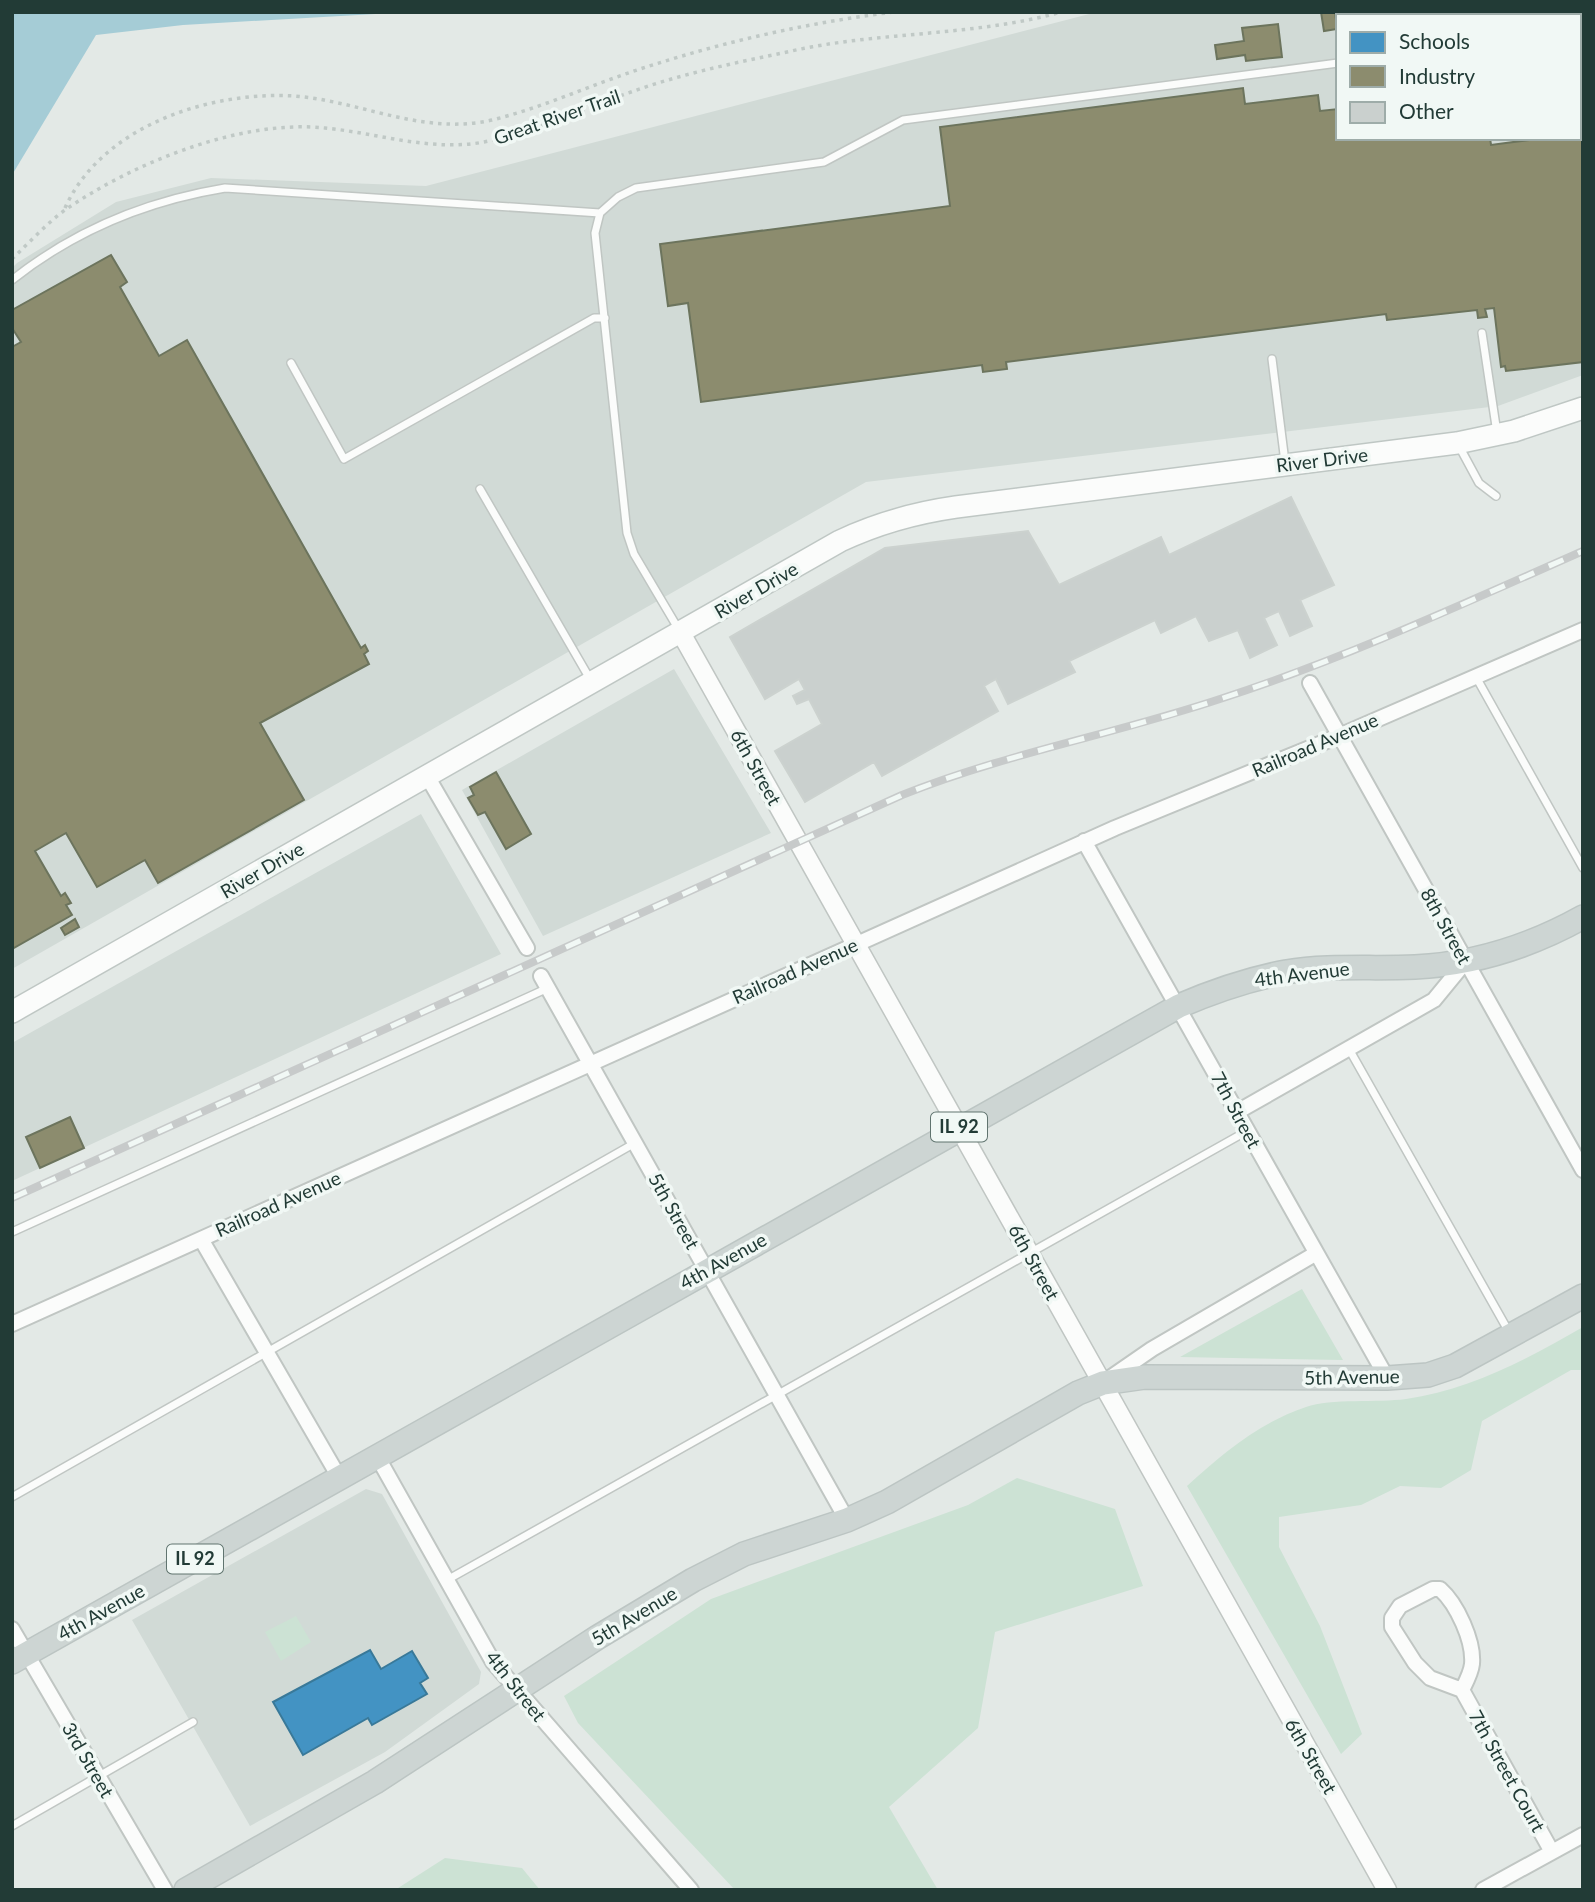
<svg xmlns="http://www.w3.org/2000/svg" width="1595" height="1902" font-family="Lato,sans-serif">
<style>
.built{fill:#d1dad6;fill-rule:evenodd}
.green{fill:#cce2d4}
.water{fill:#a5ccd6}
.schools{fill:#4393c3;stroke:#397999;stroke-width:2}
.industry{fill:#8c8c6e;stroke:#6c745d;stroke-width:2}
.building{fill:#cad0ce;stroke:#ccd2cf;stroke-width:2}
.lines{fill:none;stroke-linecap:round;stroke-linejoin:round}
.service-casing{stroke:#c0c6c3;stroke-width:10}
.minor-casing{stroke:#c0c6c3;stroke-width:18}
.tertiary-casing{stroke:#c0c6c3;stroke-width:21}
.secondary-casing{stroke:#bfc7c4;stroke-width:24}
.primary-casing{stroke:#bcc5c3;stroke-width:26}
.path{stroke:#c0c9c6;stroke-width:3.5;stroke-dasharray:3.5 5;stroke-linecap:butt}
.service{stroke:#fbfcfb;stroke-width:7}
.minor{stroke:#fbfcfb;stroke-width:14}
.tertiary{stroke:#fbfcfb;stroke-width:18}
.secondary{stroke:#fbfcfb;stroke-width:21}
.primary{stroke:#cdd5d3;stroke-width:23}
.rail-casing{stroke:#c7caca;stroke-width:8}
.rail{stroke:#f1f8f5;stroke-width:5;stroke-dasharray:16;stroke-linecap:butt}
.labels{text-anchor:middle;stroke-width:7;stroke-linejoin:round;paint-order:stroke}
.shield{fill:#f1f8f5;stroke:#60746f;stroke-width:2}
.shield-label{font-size:18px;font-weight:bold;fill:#223b36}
.street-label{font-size:19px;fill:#223b36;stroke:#f1f8f5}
</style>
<rect width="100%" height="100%" fill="#e3e9e6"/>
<path class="built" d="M1097,12H1583V375L1498,406L866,482L12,969V268L17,263L116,202L211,178L426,186ZM1338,16H1579V138H1338Z
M674,669L771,833L543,936L462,790Z
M421,814L501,954L12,1181V1043Z
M366,1489L382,1494L481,1672L479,1684L385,1752L250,1826L132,1620Z"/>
<path class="green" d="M1302,1289L1343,1360L1180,1357Z
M1583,1327V1370H1571L1482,1421L1471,1470L1441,1488L1400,1486L1361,1505L1279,1517V1547L1320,1626L1362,1734L1341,1754L1187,1486C1225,1452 1257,1424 1306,1407C1331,1398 1378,1403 1406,1399C1470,1390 1528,1359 1583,1327Z
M1017,1478L1115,1509L1143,1586L995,1632L978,1728L889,1807L938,1890H735L578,1723L564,1696L711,1599L968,1505Z
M296,1616L311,1642L281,1661L265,1632Z
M445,1858L522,1868L540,1890H395Z"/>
<path class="water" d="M12,12H410L183,25L96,35L12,175Z"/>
<path class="schools" d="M370,1650L381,1669L412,1651L428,1678L420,1683L427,1694L372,1725L368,1718L303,1755L273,1702Z"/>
<path class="industry" d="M1321,12H1335L1337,29L1324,31Z
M1374,12H1400V16H1375Z
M1278,24L1282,57L1246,61L1245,55L1217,59L1215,45L1244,41L1242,28Z
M1243,88L1245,104L1318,95L1320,111L1338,109V138H1490L1491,145L1544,138H1579V133H1583V362L1506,371L1505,366L1501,367L1494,308L1485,309L1487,317L1478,318L1477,310L1387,320L1386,314L1006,362L1007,369L983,372L982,365L701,402L688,303L668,306L660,244L950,206L940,127Z
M111,255L127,282L120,287L159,356L187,340L361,648L365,645L368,651L364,654L369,664L260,723L304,800L158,883L145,860L97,887L66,833L35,851L61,896L65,893L71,903L66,905L72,915L12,949V347L21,342L12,328V310Z
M496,772L531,834L506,849L485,812L478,815L468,798L474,795L470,787Z
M75,919L79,927L65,935L61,928Z
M70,1117L84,1148L40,1168L26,1137Z"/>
<path class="building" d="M1291,497L1334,585L1300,600L1312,626L1290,636L1279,611L1264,618L1277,645L1250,658L1238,630L1209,641L1196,616L1161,633L1155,620L1069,661L1075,672L1008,704L996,679L984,686L998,711L882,776L874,762L805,802L775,751L822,724L809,699L797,704L793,696L805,690L799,679L765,699L730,637L885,548L1028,531L1059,585L1161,537L1169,555Z"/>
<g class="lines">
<g class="service-casing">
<path id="service" d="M1579,106L1583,108
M12,280C75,230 146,201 225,188L600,213
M1482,333L1497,433
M1272,359L1285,462
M291,363L344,459L594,318H605
M1459,446L1479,483L1496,496
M480,489L590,679
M679,630L634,554L627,533L595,233L600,213L618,197L636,188L824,162L903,120L1338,63
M1476,677L1583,868
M1349,1049L1509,1332
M12,1232L548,988
M12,1497L635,1143
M447,1580L1247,1131
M12,1826L193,1722"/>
</g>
<g class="minor-casing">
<path id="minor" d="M1310,683L1583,1170
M427,776L527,948
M1084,841L1387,1378
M541,976L847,1520
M1237,1112L1434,1000L1466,961
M201,1239L339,1477
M12,1324L1115,828L1339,736L1583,630
M1110,1378L1152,1349L1315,1254
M377,1456L493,1662L691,1890
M12,1629L165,1890
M1462,1690C1466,1682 1471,1673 1472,1664C1474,1641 1457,1604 1440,1589H1433L1400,1606L1392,1618V1627L1415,1663L1430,1678L1462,1690L1552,1852
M1483,1890L1583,1835"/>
</g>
<g class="tertiary-casing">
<path id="tertiary" d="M681,633L1387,1890"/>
</g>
<g class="secondary-casing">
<path id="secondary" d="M12,1012L840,541C878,523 914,513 956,507L1457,443L1514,431L1583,408"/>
</g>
<g class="primary-casing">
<path id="primary" d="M12,1662L1179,1006C1214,991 1249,979 1286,972C1329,965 1372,969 1415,967C1474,964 1531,946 1583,917
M186,1890L375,1782L598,1637L693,1580L744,1554L847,1520L887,1502L1078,1393L1103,1383L1145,1377L1387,1378L1428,1375L1455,1366L1583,1296"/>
</g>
<path class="path" d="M65,208C102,126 209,91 294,96C361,101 423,136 492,120C541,108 589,86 637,70C722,42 806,23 894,12
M12,259C29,243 46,224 65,210C133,163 241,119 325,128C377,133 431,152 484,142C535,132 582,109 631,92C681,74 734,63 787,52C877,31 972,37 1061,12"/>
<use href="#service" class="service"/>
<use href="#minor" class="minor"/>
<use href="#tertiary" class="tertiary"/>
<use href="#secondary" class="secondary"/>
<use href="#primary" class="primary"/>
<g class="rail-casing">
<path id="rail" d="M12,1198L902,795C1007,753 1116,734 1223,698C1346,658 1465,603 1583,551"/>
</g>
<use href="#rail" class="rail"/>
</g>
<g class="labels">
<g class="shield">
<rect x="931" y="1112.5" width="56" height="29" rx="5"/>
<rect x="167" y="1544.5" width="56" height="29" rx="5"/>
</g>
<g class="shield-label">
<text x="959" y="1133">IL 92</text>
<text x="195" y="1565">IL 92</text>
</g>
<g class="street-label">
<text transform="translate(557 117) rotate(-19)" y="7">Great River Trail</text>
<text transform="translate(1322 460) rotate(-7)" y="7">River Drive</text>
<text transform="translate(756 590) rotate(-30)" y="7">River Drive</text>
<text transform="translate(1315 745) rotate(-23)" y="7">Railroad Avenue</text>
<text transform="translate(756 767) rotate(61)" y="7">6th Street</text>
<text transform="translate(262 870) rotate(-30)" y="7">River Drive</text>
<text transform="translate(1446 926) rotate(61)" y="7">8th Street</text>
<text transform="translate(795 971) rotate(-24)" y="7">Railroad Avenue</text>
<text transform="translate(1302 974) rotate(-7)" y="7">4th Avenue</text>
<text transform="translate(1236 1110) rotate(62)" y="7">7th Street</text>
<text transform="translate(278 1204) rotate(-24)" y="7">Railroad Avenue</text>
<text transform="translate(674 1211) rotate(61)" y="7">5th Street</text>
<text transform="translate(723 1261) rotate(-29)" y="7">4th Avenue</text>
<text transform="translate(1034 1262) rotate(61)" y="7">6th Street</text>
<text transform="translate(1352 1377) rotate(-1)" y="7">5th Avenue</text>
<text transform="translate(101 1612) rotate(-29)" y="7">4th Avenue</text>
<text transform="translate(634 1616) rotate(-31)" y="7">5th Avenue</text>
<text transform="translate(516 1686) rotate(52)" y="7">4th Street</text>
<text transform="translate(1311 1756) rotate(60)" y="7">6th Street</text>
<text transform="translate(88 1760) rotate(60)" y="7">3rd Street</text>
<text transform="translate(1507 1771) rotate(61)" y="7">7th Street Court</text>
</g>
</g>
<rect width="1595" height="1902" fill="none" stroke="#223b36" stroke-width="28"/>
<rect x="1336" y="14" width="245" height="126" fill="#f1f8f5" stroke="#9eaca9" stroke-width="2"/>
<rect x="1350" y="32" width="35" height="21" fill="#4393c3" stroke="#9eaca9" stroke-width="2"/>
<text x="1399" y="49" font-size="21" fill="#223b36">Schools</text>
<rect x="1350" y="66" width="35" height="21" fill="#8c8c6e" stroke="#9eaca9" stroke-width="2"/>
<text x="1399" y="84" font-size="21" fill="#223b36">Industry</text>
<rect x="1350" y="102" width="35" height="21" fill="#cad0ce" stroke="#9eaca9" stroke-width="2"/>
<text x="1399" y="119" font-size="21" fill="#223b36">Other</text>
</svg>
